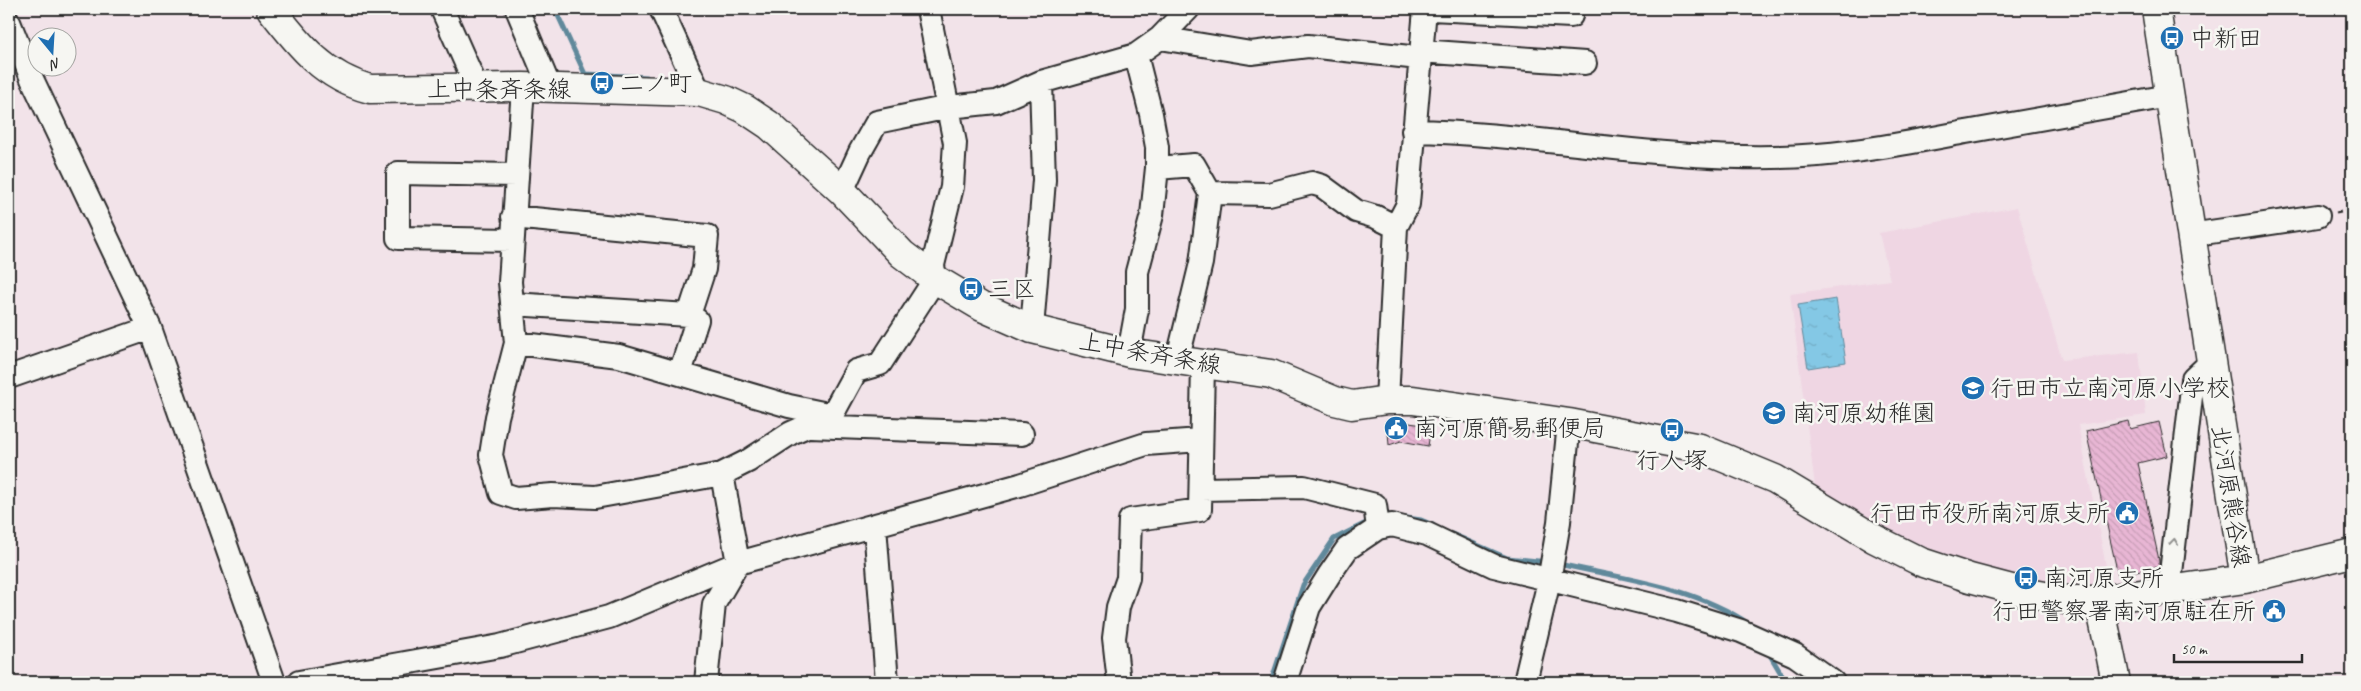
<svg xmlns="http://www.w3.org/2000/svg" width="2361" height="691" font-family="Caveat,'Klee One',sans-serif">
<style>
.built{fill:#efd6e3}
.water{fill:url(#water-ripples);stroke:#60899b}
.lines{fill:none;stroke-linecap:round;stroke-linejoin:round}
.stream{stroke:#60899b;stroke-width:5}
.building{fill:url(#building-back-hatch);stroke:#2b2b2b}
.minor-casing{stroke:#2b2b2b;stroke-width:26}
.major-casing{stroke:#2b2b2b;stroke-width:31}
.path{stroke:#2b2b2b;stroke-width:3;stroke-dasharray:5 4;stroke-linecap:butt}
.minor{stroke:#f6f6f2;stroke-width:22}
.major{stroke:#f6f6f2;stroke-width:28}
.oneway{stroke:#90908e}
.labels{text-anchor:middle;stroke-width:5;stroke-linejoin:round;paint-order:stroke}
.poi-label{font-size:24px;fill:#2b2b2b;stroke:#f6f6f2;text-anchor:start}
.street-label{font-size:24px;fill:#2b2b2b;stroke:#f6f6f2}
</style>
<defs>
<pattern id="water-ripples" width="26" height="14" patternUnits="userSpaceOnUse" patternTransform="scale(1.25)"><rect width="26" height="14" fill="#84c8e5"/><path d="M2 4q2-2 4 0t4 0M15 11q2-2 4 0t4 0" fill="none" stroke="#72acc5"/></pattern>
<pattern id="building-back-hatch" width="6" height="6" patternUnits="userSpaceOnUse" patternTransform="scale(1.25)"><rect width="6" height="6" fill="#e8b6d4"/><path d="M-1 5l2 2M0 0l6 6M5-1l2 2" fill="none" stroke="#c79db6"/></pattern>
</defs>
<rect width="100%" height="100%" fill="#f2e3e9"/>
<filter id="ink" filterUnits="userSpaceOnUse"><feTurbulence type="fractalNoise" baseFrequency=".02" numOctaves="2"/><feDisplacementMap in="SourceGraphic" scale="10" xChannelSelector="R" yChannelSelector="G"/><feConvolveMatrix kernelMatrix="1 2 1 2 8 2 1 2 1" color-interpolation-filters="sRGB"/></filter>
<g filter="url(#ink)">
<path class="built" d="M2017,207L2062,360L2139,352L2146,415L2078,425L2110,586L2050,582L1984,568L1910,541L1815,486L1790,294L1890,280L1879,233Z"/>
<path class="water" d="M1836,299L1846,362L1808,368L1798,305Z"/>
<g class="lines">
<path class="stream" d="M555,9L585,74L647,77
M1407,518L1421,520L1433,525
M1452,534L1507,558L1548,562
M1559,564C1624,579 1693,586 1749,624
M1767,650L1786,682
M1271,682L1303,585L1334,539L1372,520"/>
</g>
<path class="building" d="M1387,420L1431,426L1428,446L1401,441L1389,445Z
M2128,421L2130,429L2159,422L2167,456L2138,463L2159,560V566L2118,575L2086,431Z"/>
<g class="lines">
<g class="minor-casing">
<path id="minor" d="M442,9L477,88
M517,9L550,88
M661,9L699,92
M1431,9L1571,16L1572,9
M9,22L32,79L150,328L274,682
M1160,38L1251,53L1308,46L1419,58
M1420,51L1585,63
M523,87L510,282L516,343L497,417L491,455L501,493L516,498L553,495L595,497L722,474
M1413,131C1549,134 1683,166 1818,155C1867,151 1917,141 1966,132C2034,120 2102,108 2169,96
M1157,168L1194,165L1210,193L1201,263L1177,362
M842,191L860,152L877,122L949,107L996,102L1041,82L1136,55L1160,38L1188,9
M1210,193L1269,194L1312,183L1322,186L1356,211L1376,217L1396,227
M2190,235L2318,216
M512,240L398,238V173L515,175
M512,304L689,315L704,269L707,236L513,217
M1032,329L1044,180L1041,82
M516,343L619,356L789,406L832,415
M1129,353L1137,309V272L1152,215L1157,168V147L1151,114L1136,55
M680,373L697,320L689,315
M9,377L150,328
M1387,400L1396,227L1408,204L1425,9
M810,426L1022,434
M1202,489L1304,487L1375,505L1378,528
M875,526L887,682
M2169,591L2193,379L2211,362
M299,682L500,646L609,617L738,563L1020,485L1146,444L1200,440
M706,682L714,604L738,563L722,474L748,461L791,433L832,415L856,371L880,364L935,279L933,265L952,187L955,143L928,9
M1119,682L1114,638L1118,607L1128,578L1130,520L1200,510L1203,365
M1285,682L1309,607L1329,575L1347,549L1378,528L1392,525L1427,534L1494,566L1677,611L1741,631L1795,655L1833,682
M1525,682L1549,581L1559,522L1569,423"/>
</g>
<g class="major-casing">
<path id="major" d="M271,9C299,45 324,77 370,89L523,87L699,92L726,100L745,109L769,125L842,191L902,254L935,279L982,307L1032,329L1129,353L1271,374L1335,401L1352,405L1387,400H1413L1569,423L1700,448L1775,479L1875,539L1921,562L1970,578L2023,592L2066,600H2099L2245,579L2352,553
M2156,9L2245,579
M2099,600L2116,682"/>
</g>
<path class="path" d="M2336,213L2352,210"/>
<use href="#minor" class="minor"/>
<use href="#major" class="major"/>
</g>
<defs><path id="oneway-chevron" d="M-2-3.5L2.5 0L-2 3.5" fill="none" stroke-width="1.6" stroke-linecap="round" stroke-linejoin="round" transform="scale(1.25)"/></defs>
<use class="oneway" href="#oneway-chevron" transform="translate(2174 542) rotate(-84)"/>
</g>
<defs>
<g id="bus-disc" transform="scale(1.25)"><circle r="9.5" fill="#1f6fb2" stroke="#f6f6f2"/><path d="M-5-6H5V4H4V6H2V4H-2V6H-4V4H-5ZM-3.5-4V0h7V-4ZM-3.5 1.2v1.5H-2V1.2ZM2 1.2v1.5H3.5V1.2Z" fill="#fff"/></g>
<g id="school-disc" transform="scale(1.25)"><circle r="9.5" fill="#1f6fb2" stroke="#f6f6f2"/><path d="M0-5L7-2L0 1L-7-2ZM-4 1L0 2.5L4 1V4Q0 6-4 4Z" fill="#fff"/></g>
<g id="civic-disc" transform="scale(1.25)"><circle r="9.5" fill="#1f6fb2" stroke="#f6f6f2"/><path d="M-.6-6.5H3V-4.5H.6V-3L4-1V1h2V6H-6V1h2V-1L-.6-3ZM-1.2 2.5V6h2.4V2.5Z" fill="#fff"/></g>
</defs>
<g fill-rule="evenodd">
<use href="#bus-disc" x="2172" y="38"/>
<use href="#bus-disc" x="602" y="83"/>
<use href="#bus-disc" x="971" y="289"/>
<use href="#school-disc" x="1973" y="388"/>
<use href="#school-disc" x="1774" y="413"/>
<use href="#civic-disc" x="1396" y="428"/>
<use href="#bus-disc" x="1672" y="430"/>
<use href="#civic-disc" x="2127" y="513"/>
<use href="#bus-disc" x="2026" y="578"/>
<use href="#civic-disc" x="2274" y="611"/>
</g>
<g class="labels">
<g class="poi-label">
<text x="2190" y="46">中新田</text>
<text x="620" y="91">二ノ町</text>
<text x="988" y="297">三区</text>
<text x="1990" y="396">行田市立南河原小学校</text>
<text x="1792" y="421">南河原幼稚園</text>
<text x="1414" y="436">南河原簡易郵便局</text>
<text x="1672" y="468" text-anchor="middle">行人塚</text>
<text x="2110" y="521" text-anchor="end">行田市役所南河原支所</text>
<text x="2044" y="586">南河原支所</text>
<text x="2256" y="619" text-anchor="end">行田警察署南河原駐在所</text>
</g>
<g class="street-label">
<text x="499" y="97">上中条斉条線</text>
<text transform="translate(1150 353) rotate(10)" y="8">上中条斉条線</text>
<text transform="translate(2231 496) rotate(81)" y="8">北河原熊谷線</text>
</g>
</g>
<rect width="2361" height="691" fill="none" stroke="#f6f6f2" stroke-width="30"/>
<rect x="15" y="15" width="2331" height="661" fill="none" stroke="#2b2b2b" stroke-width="2" filter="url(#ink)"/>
<g transform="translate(52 52) rotate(162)"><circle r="24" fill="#f6f6f2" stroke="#a5a5a2"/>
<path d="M0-4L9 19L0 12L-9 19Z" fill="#1f6fb2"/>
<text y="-8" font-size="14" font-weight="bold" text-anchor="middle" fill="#2b2b2b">N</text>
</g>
<path d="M2174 654v8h128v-8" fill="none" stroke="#2b2b2b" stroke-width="2.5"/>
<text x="2181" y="654" font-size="15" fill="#2b2b2b" stroke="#f6f6f2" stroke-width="4" paint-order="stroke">50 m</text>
</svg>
